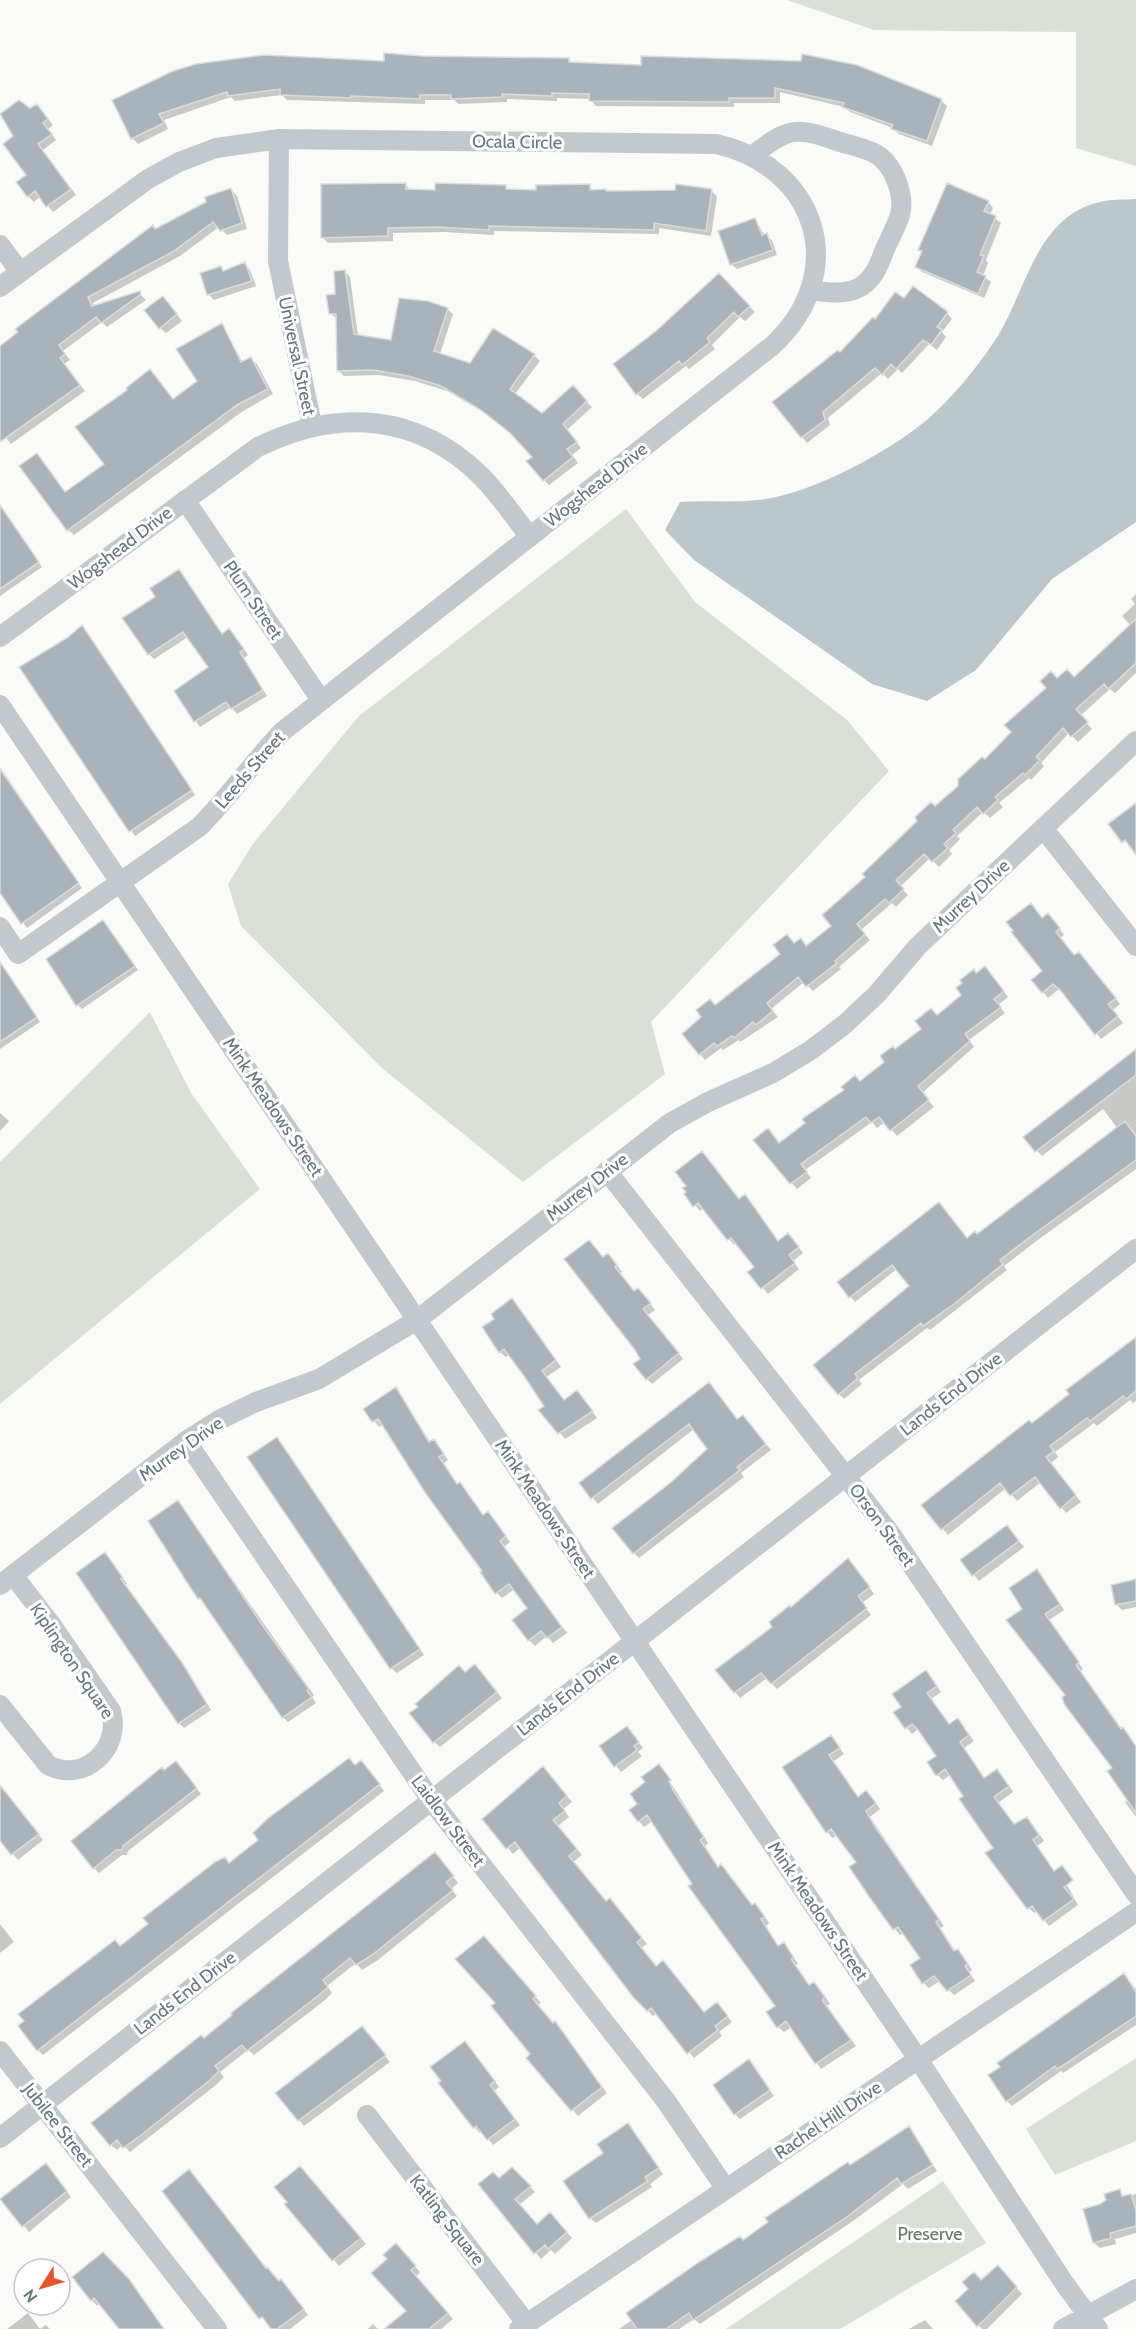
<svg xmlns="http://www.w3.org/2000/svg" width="1136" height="2329" font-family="Cabin,sans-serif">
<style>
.green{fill:#dadfd7}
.water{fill:#bbc7cb}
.shadow{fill:#0003}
.building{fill:#aab3b9;stroke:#dcdcda;stroke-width:1.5}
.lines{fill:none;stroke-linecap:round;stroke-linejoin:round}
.minor{stroke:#c3c8cc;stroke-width:20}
.labels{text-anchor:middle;stroke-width:6;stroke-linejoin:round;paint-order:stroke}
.street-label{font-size:18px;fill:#657683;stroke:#fff}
.park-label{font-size:18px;fill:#687a64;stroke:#fff}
</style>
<rect width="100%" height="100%" fill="#fafaf8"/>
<path class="green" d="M787,0H1136V166L1076,148V32L874,30Z
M626,509L695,602L847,720L889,771L651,1022L665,1074L523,1182L383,1069L241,926L228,884L252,845L359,716Z
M150,1012L191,1093L260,1189L0,1404V1162Z
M1136,2058V2141L1055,2175L1026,2129Z
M943,2181L986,2243L840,2329H726Z"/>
<path class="water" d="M1136,199V522L1052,579L976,670L927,701L872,684L694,560L665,530L680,502C706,500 732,503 757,500C808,496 889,452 928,419C953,397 978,366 996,339C1026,292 1036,216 1100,202C1111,199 1124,200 1136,199Z"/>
<path class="shadow" d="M422,58L569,59L573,64L941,100L947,106L932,146L899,134L893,128L850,112L844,107L780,92V103H734V107L596,106L590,99L557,98V101L507,99V102L458,104L454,100H425V104L287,100L282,95L235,101L231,97L164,120L168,129L138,144L132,138L114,101Z
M30,110L42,111L53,125L48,129L56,140L43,150L76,195L53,212L40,197L34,202L28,196Z
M405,184L411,191L505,186L509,191L537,192L589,186L594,191L608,193L711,191L717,196L711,236L659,228V234L494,231V235L444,232L393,233V241L328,243L322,237Z
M231,190L237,196L247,229L227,235L219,227L180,256L93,303L95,307L139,293L146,300L107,327L102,322L63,351L70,360L64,364L85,391L11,444L0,430V348L155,230Z
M988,202L993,208L990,215L1001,223L986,260L988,263L983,276L991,282L984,298L922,272L917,267L923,252L920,249Z
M755,219L765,236L772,240L777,255L737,269L731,264Z
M244,264L250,270L256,286L214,300L208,294L221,268L225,272Z
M345,272L350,277L358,336L392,342L447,309L453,314L440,354L471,365L493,330L534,355L540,361L515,394L542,415L578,393L592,407L567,430L581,448L572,455L578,463L549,485L544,480L534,457L516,437L488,415L447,391L415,381L379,375L344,376L339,371L337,319L331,314Z
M719,275L755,312L745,321L740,317L712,345L715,349L689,369L686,366L643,399L637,394L657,332Z
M904,300L947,313L952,319L942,332L946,337L937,350L929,344L902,373L898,369L888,379L882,373L828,418L830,425L807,443L802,437L841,354L876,321Z
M168,303L182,321L166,333L160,328Z
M222,325L243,363L251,359L257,364L273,394L243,411L74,535L68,530L37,455L66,493L106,464L174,400L199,381Z
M0,506L42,567L0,596Z
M178,571L223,635H234L248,655L244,658L267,696L237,714L231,707L200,727L176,691L210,667L188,637L154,659L149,654L157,597Z
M1136,594V673L1115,693L1110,689L1080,716L1092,729L1078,742L1069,733L1041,763L1044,766L1031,780L1029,778L999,803L1003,807L990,818L983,812L957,836L960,839L949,850L952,854L939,867L930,858L900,887L908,895L896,907L892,903L861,930L870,940L839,967L841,969L813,991L804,982L771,1009L778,1017L740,1042L739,1040L723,1050L721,1048L705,1060L700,1054L716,1006L795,945L807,947L833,926L867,877L1013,732L1057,679H1075L1131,626L1122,616L1135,604L1131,599Z
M86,631L195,795L135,836L21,668Z
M0,767L82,888L27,928L0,891Z
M1054,921L1064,935L1060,938L1075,956L1084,959L1120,1004L1113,1010L1123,1023L1101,1039L1059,989L1048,998L1043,992L1044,971Z
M107,926L138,970L82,1009L78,1005Z
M0,962L40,1022L0,1049Z
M977,974H990L1008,997L998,1005L1005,1013L969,1040L974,1047L922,1093L934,1107L897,1136L885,1122L877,1128L872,1122L805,1170L811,1178L797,1189L755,1140L768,1130L780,1144L886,1062L963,995Z
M1136,1051V1169L1035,1242L1004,1266L1007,1270L930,1330L927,1328L859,1380L862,1384L844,1399L839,1394L911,1286L897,1269L855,1302L839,1283L977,1236L1118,1129L1103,1109L1042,1156L1025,1137Z
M0,1113L9,1121L0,1131Z
M686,1195L740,1201L745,1196L779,1242L794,1241L803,1253L793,1261L799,1269L768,1294L749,1272L756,1268L736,1243L734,1245L729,1239L704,1208L700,1211Z
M603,1258L613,1260L622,1272L619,1274L635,1292L643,1295L655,1310L648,1315L683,1359L652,1384L647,1379Z
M518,1306L561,1367L546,1377L564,1401L582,1397L597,1418L565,1439L540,1410L546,1406L510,1354L506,1357L500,1352Z
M1136,1338V1401L1133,1403L1130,1400L1097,1426L1094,1423L1055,1452L1058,1457L1050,1464L1081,1502L1066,1513L1041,1482L1017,1501L1006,1488L948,1535L923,1506L1071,1395Z
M396,1389L431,1443L434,1441L448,1460L444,1463L458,1485L460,1484L465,1489L484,1516L493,1519L510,1542L504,1547L567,1633L553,1643L547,1636L535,1646L529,1640V1608L515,1589L502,1598L497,1593L482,1573L484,1571L384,1424L379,1427L365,1409Z
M714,1390L738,1420L748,1422L771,1450L741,1473L744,1477L639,1558L634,1553L671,1484L709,1449L694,1429L598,1504L581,1484Z
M277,1439L424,1655L397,1673L391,1668Z
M178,1502L314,1695L312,1697L316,1703L288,1722L283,1717Z
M1012,1532L1024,1547L979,1581L962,1560Z
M110,1560L127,1584L125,1585L188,1671L211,1710L184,1728L179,1723Z
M854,1566L874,1594L862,1603L871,1615L777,1689L767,1678L740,1698L735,1692L775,1627L791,1609Z
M1042,1577L1064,1610L1049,1620L1083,1669L1080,1671L1136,1748V1817L1125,1802L1128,1800L1114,1769L1067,1695L1024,1610Z
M1136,1581V1607L1122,1610L1116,1604Z
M480,1672L502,1698L440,1747L434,1742L465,1674Z
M926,1672L941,1692L931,1699L950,1725L958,1720L974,1741L964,1748L985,1779L1002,1776L1013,1792L998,1803L1014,1825L1026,1818L1032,1824L1044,1841L1037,1846L1055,1872L1062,1876L1078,1905L1049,1926L1037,1911L1034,1913L1029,1908L950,1775L943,1780L937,1775L938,1757L918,1729L912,1734L895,1713L903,1707Z
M627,1728L643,1748L638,1752L642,1756L621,1772L601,1747Z
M836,1743L844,1754L834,1761L859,1798H872L880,1809L870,1817L944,1926L940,1928L956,1952L958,1951L963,1956L972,1970L969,1972L975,1981L954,1995L940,1981L929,1988L923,1983L922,1959L904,1932L900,1935L895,1929L851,1868L858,1863L837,1835L833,1838L827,1832L784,1767Z
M355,1766L366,1767L384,1791L43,2055L38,2050L120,1948L225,1858L230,1864Z
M181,1768L201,1794L128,1851L127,1855H122L99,1873L94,1868L165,1771Z
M664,1772L708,1843L705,1846L719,1868L752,1906L755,1904L761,1910L769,1923L766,1926L779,1947L783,1944L789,1950L798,1964L795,1965L810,1987L814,1984L820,1989L830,2004L826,2006L856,2046L821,2069L792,2027L784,2032L778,2027V2006L652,1821L644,1827L639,1821V1804Z
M549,1774L572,1802L563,1809L569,1817L558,1826L582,1855L573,1862L607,1903L615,1905L647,1944L641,1948L657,1967L704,2014L722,2010L732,2022L719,2032L722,2036L694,2058L657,2013L653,2016L635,1996L521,1847L513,1854L484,1819Z
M0,1785L43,1840L18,1860L0,1838Z
M440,1859L458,1883L451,1889L457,1896L378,1960L362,1970L356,1963L327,1986L332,1993L325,2000L254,2055L248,2050L220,2072L224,2077L216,2085L130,2152L123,2145L117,2150L111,2145L204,2040Z
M0,1924L14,1942L0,1953Z
M489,1943L541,2003L537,2005L553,2025L560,2029L607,2093L578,2116L528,2058L532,2055L497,2003Z
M1124,1975L1136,1989V2025L1063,2073L1061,2071L1012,2106L1007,2101Z
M367,2034L390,2062L304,2126L299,2120Z
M471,2049L499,2087L494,2091L520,2125L493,2145L482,2131L480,2133L474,2127L440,2083Z
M749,2061L774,2096L740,2119L735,2114Z
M628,2125L663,2174L650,2184L652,2187L596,2223L590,2218L605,2154Z
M909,2128L937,2171L908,2189L903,2184L853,2221L700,2324L694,2319L679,2329H619Z
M512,2169L535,2192L519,2205L537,2226L555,2220L572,2238L555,2254L551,2250L541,2259L480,2184L499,2180Z
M51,2171L71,2197L29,2232L2,2199Z
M306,2173L366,2244L339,2266L286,2204Z
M1119,2191L1125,2197L1136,2194V2233L1115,2239L1116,2244L1100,2248L1094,2243L1085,2210L1108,2201Z
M401,2251L420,2272L416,2277L453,2319L441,2329H416L408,2311Z
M103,2254L134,2287L164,2329H121L100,2303L97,2306L92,2300Z
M266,2269L286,2287L308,2315L290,2329H273L249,2303Z
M1003,2273L1022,2294L987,2329H982L957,2301Z
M28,2313L40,2329L46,2325L50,2329H7Z
M925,2320L933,2329H909Z
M373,2324L378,2329H368Z"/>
<path class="building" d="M384,53L422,56L569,58V62L641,65V56L801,61L802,54L857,65L942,99L927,141L891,129L893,125L842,107L844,103L775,88V98H729V102L589,101V94L552,93V96L502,94V97L451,99V95H420V99L351,96V98L280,95V89L228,96L227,92L159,114L164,123L131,139L112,100L173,71L196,64L264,55L384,61Z
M19,100L30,108L37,104L48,119L43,123L52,134L38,144L71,189L46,207L35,191L27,197L16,182L26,175L3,144L13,136L0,114Z
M406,183V189L435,190V183L506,185V189L536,190V185L590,184V190L606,189V191L675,190L676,184L712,189L706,231L654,223V230L489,226V230L437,227L388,228V236L321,238V184Z
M947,183L989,201L984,211L996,216L980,255L984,256L977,272L986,276L978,294L915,267L922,251L918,250Z
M231,188L242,223L220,231L213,222L174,251L88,297L92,306L140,291L141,294L101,323L96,317L59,345L65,354L60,358L80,385L0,442V346L18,332L15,329L153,225L155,229L206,202L205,197Z
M755,218L762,235L767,233L773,250L730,265L718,231Z
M245,262L252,281L207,295L200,273L221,266L223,271Z
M345,270L354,334L391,340L399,298L428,301L448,308L434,351L470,363L493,328L535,354L510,389L542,413L573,385L587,401L563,424L577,442L567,449L573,457L543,481L526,461L532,457L510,433L481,410L441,386L408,376L373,370L337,371L336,314H329L326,295L335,294L334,271Z
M719,273L750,306L738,317L734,312L707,338L710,342L682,365L679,361L636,395L613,364L656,331Z
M913,286L948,312L937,327L942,330L931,345L923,340L896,369L891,364L882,375L875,368L823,412L825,420L801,438L772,402L838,350L840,352L873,317L875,319L895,292L904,298Z
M163,296L177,314L159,329L144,310Z
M222,323L241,362L251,357L268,389L237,405L67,531L19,466L37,453L65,492L104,464L75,427L127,390L126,388L150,369L173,399L197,381L176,349Z
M0,505L39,562L0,589Z
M179,569L222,634L229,628L244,649L240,652L263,690L231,709L226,702L194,722L174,691L208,667L183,632L148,655L122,618L155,597L150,588Z
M1136,619V663L1108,689L1104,684L1076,709L1088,722L1071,737L1063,728L1036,757L1040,760L1025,775L1023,773L995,797L998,800L983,814L977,807L953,830L956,833L944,844L948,848L932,862L924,854L896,880L904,889L889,903L885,899L857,924L865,934L835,961L837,963L806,987L798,977L767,1003L773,1011L756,1025L753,1022L734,1038L732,1036L717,1046L714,1043L699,1055L682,1034L701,1017L696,1010L710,999L715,1005L780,954L773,945L787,934L794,943L801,938L806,946L831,926L822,915L865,877L862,874L917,821L915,817L931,802L935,806L958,786V779L982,757L985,759L1011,732L1004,725L1046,688L1040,681L1051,671L1057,678L1067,669L1074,677Z
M82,625L192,790L129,832L19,667L67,638Z
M0,769L79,883L21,924L0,893Z
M1136,803V855L1125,840L1122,843L1108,824Z
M1031,903L1042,918L1048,913L1060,928L1056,932L1074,955L1079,952L1116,998L1108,1004L1118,1016L1095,1035L1061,991L1053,984L1042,993L1031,980L1042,971L1011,932L1013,931L1006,922Z
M103,920L135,966L76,1006L46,959Z
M0,962L37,1017L0,1042Z
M985,966L1004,991L994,999L1001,1007L965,1034L970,1041L918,1086L929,1100L890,1131L879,1117L871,1123L866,1117L801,1164L807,1172L790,1184L753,1140L768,1128L779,1143L805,1123L802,1119L844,1090L841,1087L855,1075L860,1081L884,1062L880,1056L893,1046L895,1049L921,1029L915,1021L931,1008L937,1015L961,995L956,988L962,983L960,980L974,969L976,973Z
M1136,1049V1075L1035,1152L1023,1137Z
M1125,1121L1136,1136V1160L1030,1237L1000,1260L1003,1264L954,1304L923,1326L921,1323L855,1374L858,1378L838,1395L813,1365L909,1286L892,1265L849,1298L837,1282L939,1202L967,1238L975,1231L977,1234Z
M702,1151L739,1199L745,1194L778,1241L788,1233L799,1247L789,1255L795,1263L761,1289L747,1272L754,1267L731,1238L727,1240L698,1203L693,1207L684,1194L686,1192L682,1188L686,1186L675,1172Z
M589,1240L603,1257L608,1253L617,1265L615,1267L634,1291L638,1288L651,1303L643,1309L679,1353L646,1380L633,1364L640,1359L635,1350L564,1259Z
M512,1298L556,1360L542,1371L564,1400L577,1390L593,1411L558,1434L538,1410L544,1406L524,1376L504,1349L499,1353L482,1327L494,1319L491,1314Z
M1136,1337V1391L1126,1399L1123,1396L1090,1421L1087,1418L1050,1446L1054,1451L1046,1457L1076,1495L1060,1509L1035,1477L1010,1496L1000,1483L941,1530L921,1505L1029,1420L1032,1423L1069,1394L1066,1390Z
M709,1382L737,1419L743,1415L766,1444L737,1467L740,1470L633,1554L612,1528L670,1483L707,1449L689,1424L591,1499L579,1483Z
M396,1387L429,1442L434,1439L444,1454L439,1457L457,1484L460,1482L483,1515L488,1511L506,1536L500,1541L562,1627L547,1638L541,1631L528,1641L512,1620L527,1608L509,1584L495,1594L480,1572L482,1571L426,1494L384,1428L378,1419L372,1422L363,1409Z
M277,1437L420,1649L390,1669L247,1457Z
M178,1500L265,1629L309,1689L307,1691L312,1697L282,1718L200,1598L198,1599L188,1584L148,1521Z
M1007,1525L1019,1541L972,1576L960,1560Z
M105,1552L123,1578L121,1579L183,1664L207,1704L178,1724L76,1573Z
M848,1558L870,1587L858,1596L867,1608L771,1684L761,1673L734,1693L715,1670L772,1627L769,1622L790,1605L791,1607Z
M1037,1569L1060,1604L1045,1614L1079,1662L1076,1665L1121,1729L1123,1727L1136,1746V1813L1107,1771L1112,1768L1064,1704L1062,1697L1065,1695L1006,1620L1022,1609L1009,1588Z
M1136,1579V1601L1115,1605L1111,1585Z
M475,1664L497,1692L433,1743L409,1713L418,1707L415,1704L459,1665L465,1672Z
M926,1670L937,1686L927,1693L949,1724L958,1718L969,1735L960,1742L984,1778L997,1769L1009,1786L994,1797L1014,1824L1027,1817L1039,1835L1033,1840L1054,1871L1062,1865L1073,1880L1064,1887L1074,1899L1043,1921L1032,1906L1027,1909L985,1853L993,1848L959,1799L963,1796L945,1769L936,1776L927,1762L936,1756L918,1730L912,1724L905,1729L893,1712L901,1707L892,1694Z
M627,1726L639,1742L634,1746L637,1750L614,1767L599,1746Z
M831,1735L840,1748L829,1755L858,1797L866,1790L876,1803L866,1811L874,1825L939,1919L936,1922L954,1951L958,1949L968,1964L965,1966L971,1975L947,1991L934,1976L922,1984L910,1965L920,1958L898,1927L893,1930L870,1898L849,1867L856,1862L831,1829L826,1833L782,1767Z
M349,1758L355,1765L361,1760L380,1784L37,2051L18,2026L24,2021L18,2014L115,1940L120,1946L148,1924L143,1918L215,1862L225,1857L229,1863L258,1840L253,1833L267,1819Z
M176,1761L197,1788L123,1846L122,1850H116L93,1869L71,1841L162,1767L164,1770Z
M659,1764L671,1780L669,1781L674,1792L704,1837L700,1840L718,1867L721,1864L752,1905L755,1903L765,1917L761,1919L778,1946L784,1942L794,1958L791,1959L809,1985L814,1982L825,1997L822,2000L851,2040L815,2064L786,2021L777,2028L766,2012L775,2006L688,1886L692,1884L647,1815L638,1822L629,1810L637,1804L630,1794L645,1782L641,1777Z
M543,1766L567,1796L559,1803L565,1811L553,1820L577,1849L569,1856L606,1901L610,1898L642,1938L637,1942L656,1966L663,1960L704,2012L717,2002L728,2016L715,2026L718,2030L687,2054L651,2008L647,2011L633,1997L515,1842L506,1849L482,1819Z
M0,1785L39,1834L11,1855L0,1841Z
M435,1852L454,1876L446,1882L453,1890L372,1955L356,1965L350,1958L323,1980L328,1987L319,1995L247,2051L242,2045L215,2066L219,2071L210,2080L140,2136L123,2148L117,2140L110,2146L91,2123L201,2035L204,2038L232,2015L231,2013Z
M484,1936L536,1996L533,1999L553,2023L555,2021L602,2087L571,2111L526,2058L530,2054L491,2006L495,2003L455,1959Z
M1124,1973L1136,1992V2016L1062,2066L1057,2069L1055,2066L1006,2102L988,2075L1000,2067L997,2063Z
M362,2026L386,2055L298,2121L275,2093Z
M465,2041L495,2081L490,2085L515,2119L487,2140L476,2126L473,2128L438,2083L441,2081L430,2067Z
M749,2059L770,2090L734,2115L713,2085Z
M628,2123L659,2168L645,2177L648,2181L589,2219L563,2181L603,2153L597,2144Z
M909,2126L933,2165L901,2184L897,2178L848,2216L693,2320L689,2313L666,2329H637L626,2313L699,2262L740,2236L743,2240L768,2222L765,2218L848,2162L850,2165Z
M46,2163L67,2191L22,2227L0,2199Z
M300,2166L361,2238L332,2261L284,2204L287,2202L274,2187Z
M512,2167L531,2186L515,2199L537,2224L550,2212L567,2232L548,2249L545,2245L534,2254L478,2184L493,2172L499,2178Z
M189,2169L266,2268L267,2267L279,2281L281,2279L304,2309L277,2329H271L262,2317L259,2319L162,2191Z
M1120,2189L1122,2196L1131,2194L1136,2210V2226L1110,2233L1111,2238L1093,2243L1083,2209L1100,2204L1106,2200L1104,2194Z
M396,2243L416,2266L411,2270L448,2313L429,2329H384L406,2311L371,2273L387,2259L383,2255Z
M103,2252L129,2279L164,2329H119L94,2298L91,2301L72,2277Z
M998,2265L1017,2287L977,2327L955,2301L968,2289L962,2282L974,2272L981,2280Z"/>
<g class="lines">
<path class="minor" d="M279,139L278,261L312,425
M753,155C789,128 794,126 837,141C849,145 865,148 876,154C894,165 905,195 900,215C896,227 890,238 885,249C879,265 873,282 856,289C842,295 826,292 811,290
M0,245L20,272
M0,287L148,179L179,162L216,148L279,139L716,144C818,167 851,273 772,346L283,731C253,762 229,797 199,827L18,954L0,927
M185,500L321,700
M0,637L258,447C337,408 417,413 481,476C499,494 514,517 530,537
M0,705L918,2059L1064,2283L1098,2329
M1043,828L1136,946
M607,1171L890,1533L1136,1894
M186,1441L431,1800L666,2101L726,2189
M0,1585L186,1441L219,1420L256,1402L319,1379L417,1320L670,1123L708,1102L773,1073L811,1050L845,1024L877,994L918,946L1136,741
M0,1705L48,1765C83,1784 122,1749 111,1711L50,1623L13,1575
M0,2051L217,2329
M367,2115L527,2324
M0,2138L1136,1249
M519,2329L1136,1912
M1063,2329L1136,2289"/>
</g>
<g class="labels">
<g class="street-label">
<text transform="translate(517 142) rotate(1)" y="6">Ocala Circle</text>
<text transform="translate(297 356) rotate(78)" y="6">Universal Street</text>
<text transform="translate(596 485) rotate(-38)" y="6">Wogshead Drive</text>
<text transform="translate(120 548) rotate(-37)" y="6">Wogshead Drive</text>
<text transform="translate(253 600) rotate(56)" y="6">Plum Street</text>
<text transform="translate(250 770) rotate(-49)" y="6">Leeds Street</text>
<text transform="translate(971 896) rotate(-43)" y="6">Murrey Drive</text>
<text transform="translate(273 1107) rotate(56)" y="6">Mink Meadows Street</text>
<text transform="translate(587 1187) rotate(-38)" y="6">Murrey Drive</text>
<text transform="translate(951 1394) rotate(-38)" y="6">Lands End Drive</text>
<text transform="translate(181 1449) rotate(-35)" y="6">Murrey Drive</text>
<text transform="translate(545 1509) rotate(56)" y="6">Mink Meadows Street</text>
<text transform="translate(882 1525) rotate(54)" y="6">Orson Street</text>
<text transform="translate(72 1661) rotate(56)" y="6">Kiplington Square</text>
<text transform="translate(568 1694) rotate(-38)" y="6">Lands End Drive</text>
<text transform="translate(448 1821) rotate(53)" y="6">Laidlow Street</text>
<text transform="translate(818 1911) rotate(56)" y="6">Mink Meadows Street</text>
<text transform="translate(185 1993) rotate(-38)" y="6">Lands End Drive</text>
<text transform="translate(828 2120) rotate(-34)" y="6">Rachel Hill Drive</text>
<text transform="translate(58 2125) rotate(52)" y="6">Jubilee Street</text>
<text transform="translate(447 2220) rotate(52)" y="6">Katling Square</text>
</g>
<g class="park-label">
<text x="930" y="2240">Preserve</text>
</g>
</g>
<g transform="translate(42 2287) rotate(233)"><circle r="28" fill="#ffffff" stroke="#c1c8cd" stroke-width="1.5"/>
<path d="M0-4.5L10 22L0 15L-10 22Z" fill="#e4572e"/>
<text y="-9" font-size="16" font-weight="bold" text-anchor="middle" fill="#657683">N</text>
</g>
</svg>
